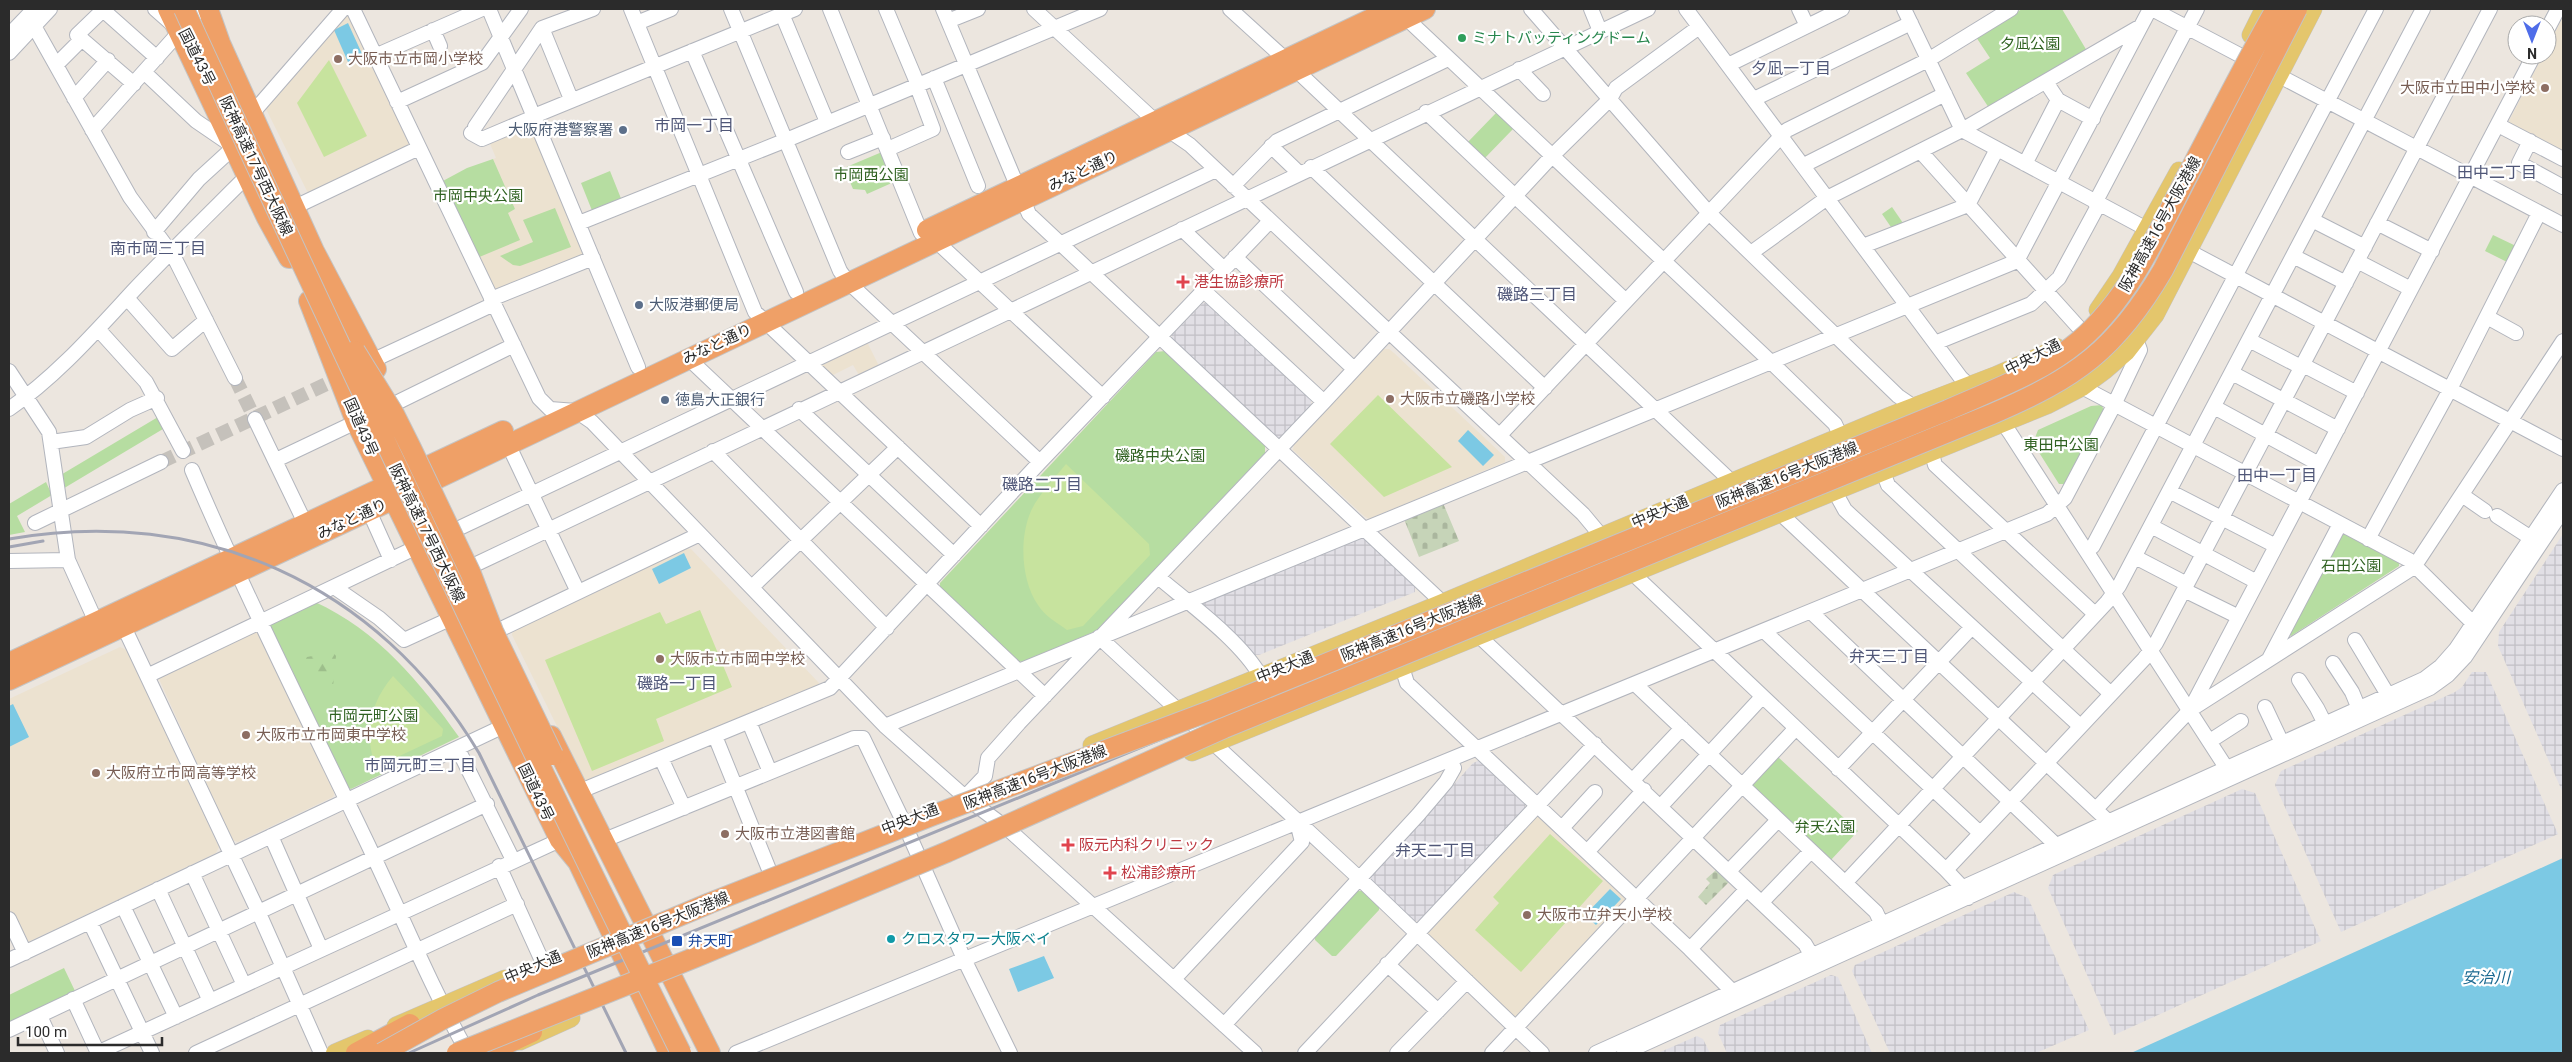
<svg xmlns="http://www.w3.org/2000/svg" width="2572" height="1062" font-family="Roboto,'Noto Sans JP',sans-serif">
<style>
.industrial{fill:url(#industrial-grid)}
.education{fill:#ece2d0}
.green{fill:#b6dda1}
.forest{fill:url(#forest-firs)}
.cemetery{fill:url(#cemetery-stones)}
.pitch{fill:#c7e39e}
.water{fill:#7cc9e4}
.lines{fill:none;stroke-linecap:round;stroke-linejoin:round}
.minor-tunnel{stroke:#c5c1bb;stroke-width:14;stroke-dasharray:14 7;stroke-linecap:butt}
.minor-casing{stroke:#b2b5bd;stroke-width:16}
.major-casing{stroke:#c4c4c4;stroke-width:19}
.highway-casing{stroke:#c4c4c4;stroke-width:22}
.minor{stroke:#fff;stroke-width:14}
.major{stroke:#e4c66c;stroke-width:18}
.highway{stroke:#efa067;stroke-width:20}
.rail{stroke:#a2a5b4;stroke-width:3}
.highway-bridge-casing{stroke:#c4c4c4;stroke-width:22;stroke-linecap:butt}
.highway-bridge{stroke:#efa067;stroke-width:20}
.leisure-dot{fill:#2e9e5b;stroke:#fff;stroke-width:2}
.education-dot{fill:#8d6e63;stroke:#fff;stroke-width:2}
.service-dot{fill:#5c6f8a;stroke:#fff;stroke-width:2}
.health-dot{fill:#e0444e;stroke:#fff;stroke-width:2}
.culture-dot{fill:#0f9aa8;stroke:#fff;stroke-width:2}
.transit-dot{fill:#1a4fb4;stroke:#fff;stroke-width:2}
.labels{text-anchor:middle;stroke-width:4.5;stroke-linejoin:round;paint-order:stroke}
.leisure-label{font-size:15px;fill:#27864d;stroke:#fff;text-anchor:start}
.park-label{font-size:15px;fill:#306221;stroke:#fff}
.street-label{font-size:15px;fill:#2b2b2b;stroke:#fff}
.education-label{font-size:15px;fill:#785e54;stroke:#fff;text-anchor:start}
.service-label{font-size:15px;fill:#4e5e75;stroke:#fff;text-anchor:start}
.health-label{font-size:15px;fill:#be3a42;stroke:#fff;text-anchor:start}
.culture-label{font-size:15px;fill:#0d838f;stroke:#fff;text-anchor:start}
.transit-label{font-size:15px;fill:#164399;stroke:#fff;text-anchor:start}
.neighbourhood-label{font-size:16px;fill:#505778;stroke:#fff}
.water-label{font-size:16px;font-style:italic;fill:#1a6991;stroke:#fff}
</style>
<defs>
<pattern id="industrial-grid" width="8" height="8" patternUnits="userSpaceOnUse" patternTransform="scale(1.25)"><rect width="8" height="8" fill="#e1dfe5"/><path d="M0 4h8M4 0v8" fill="none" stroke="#c1c0c5"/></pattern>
<pattern id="forest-firs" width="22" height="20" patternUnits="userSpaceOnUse" patternTransform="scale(1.25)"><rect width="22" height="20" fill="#b6dda1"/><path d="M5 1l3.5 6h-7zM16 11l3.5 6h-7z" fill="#9dbe8b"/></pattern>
<pattern id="cemetery-stones" width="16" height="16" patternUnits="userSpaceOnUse" patternTransform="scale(1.25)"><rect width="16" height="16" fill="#c6d4b8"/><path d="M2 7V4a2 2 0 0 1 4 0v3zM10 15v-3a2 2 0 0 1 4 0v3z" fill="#aab69e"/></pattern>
</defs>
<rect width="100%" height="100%" fill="#ece6df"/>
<path class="industrial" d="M1203,303H1208L1311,399V405L1279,438H1274L1172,340V335Z
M2563,534V793L2498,646L2499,632Z
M1358,537L1365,538L1415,586V592L1259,655H1253L1202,607L1203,602Z
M2472,672H2486L2558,834L2341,932L2275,785L2281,771L2455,692L2462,687Z
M1480,760L1525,803V808L1419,921H1413L1371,882V877L1473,763Z
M2242,789L2255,793L2321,941L2114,1035L2048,888L2053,875Z
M2014,892L2028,898L2089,1030L2036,1053H1890L1852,971L1855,965Z
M1831,975L1838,977L1872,1053H1727L1718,1033L1720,1025Z
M1697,1036L1703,1039L1710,1053H1658Z"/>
<path class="education" d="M348,12L411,147L308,193L265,107Z
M2563,17V154L2510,126L2509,121L2543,55H2547V48Z
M531,121L588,256L495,294L477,258L508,212L515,209L493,159L496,158L488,139Z
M866,340L879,366L859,375L853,365L831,376L821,366V361Z
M1384,349H1389L1394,353L1505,457V462L1369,519L1364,516L1293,450L1294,444Z
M685,548L691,549L819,683L818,689L589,783L584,781L512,635L513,630Z
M255,630L258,631L335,792L333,797L238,842L232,840L159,679L162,673Z
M120,647L127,650L219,847L216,853L28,942L24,941L9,909V699Z
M1534,816H1540L1626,897V902L1519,1016H1513L1428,936V929Z"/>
<path class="green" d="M2022,9H2062L2087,51L1989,108L1966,73L1990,58L1976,37Z
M1497,112L1514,128L1482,161L1465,145Z
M882,152L894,182L867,194L865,190L853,189L844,168Z
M493,159L515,209L508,213L520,240L477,258L441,182L467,168Z
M610,171L622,201L593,213L581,183Z
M1892,207L1903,223L1893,230L1882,214Z
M555,208L571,247L520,266L513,265L500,256L533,242L523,220Z
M2493,235L2516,246L2507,262L2485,251Z
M1165,351L1265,446V453L1096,631L1023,662L1017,661L940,589V583L1156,352Z
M2102,405L2104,412L2066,484H2059L2033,443L2038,430L2091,406Z
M158,417L163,429L61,490L59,476Z
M46,482L52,495L17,516L25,532L9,535V504Z
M2344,533L2399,561V566L2291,636L2287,633L2339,534Z
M315,602C377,630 421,683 459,737L351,789L346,787L270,627L272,622Z
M1778,757L1858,831L1830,861L1753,789V782Z
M1357,891H1363L1379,906V910L1336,956H1332L1315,940V935Z
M64,968L75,991L9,1022V995Z"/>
<path class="forest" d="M333,652L336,656L333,687L326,691L304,669L303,664L307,657Z"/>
<path class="cemetery" d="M1443,503L1459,541L1419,557L1404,519Z
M1717,869L1730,881L1706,905L1698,897L1710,883L1706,879Z"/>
<path class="pitch" d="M329,60L367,136L324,157L297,103Z
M1378,395L1452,467L1384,497L1330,444Z
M1066,464L1149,544L1150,555L1083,626L1067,630C1056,622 1045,616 1038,605C1021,581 1019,538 1031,511C1039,494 1054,479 1066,464Z
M700,610L732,687L656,719L664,741L592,771L545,660L660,612L666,624Z
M393,676L443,729L442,736L376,767C363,734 370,703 393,676Z
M1550,834L1603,881L1521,972L1475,930L1499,903L1493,897Z"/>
<path class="water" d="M348,23L363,56L348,62L334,30Z
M1468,430L1494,455L1483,466L1458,441Z
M684,553L691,568L659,584L652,569Z
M13,704L29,737L9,747V706Z
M2563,858V1053H2131Z
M1610,889L1621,899L1596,925L1585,915Z
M1044,956L1054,978L1018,992L1009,969Z"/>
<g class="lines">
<path class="minor-tunnel" d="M235,378L255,419
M161,462L339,378"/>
<g class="minor-casing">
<path id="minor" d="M104,9L77,35L134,84
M155,9L172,24
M353,9L539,398L550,409L576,411L592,422L885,726L965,797L1008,829L1255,1053
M489,9L638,367
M631,9L755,312L981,526
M731,9L840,271L848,282L1040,462
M830,9L921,233
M886,9L918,85V89L933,129L888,149
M943,9L1029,214L1443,603L1451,607
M1034,9L1155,121L1190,145L1583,514L1608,544
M1230,9L1285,59
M1531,9L1708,212L1898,396L1914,407L1917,414
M1591,9L1600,31
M1686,9L1961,378L1974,390
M1799,9L1807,26
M1904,9L1962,130L2156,234
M2152,9L2563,225
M103,10L157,58
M782,14L827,122
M1406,18L1771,362L1835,424L1841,437
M948,21L978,9
M637,23L671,9
M34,26L130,197L174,257L235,378
M542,28L571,99
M433,30L440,46
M2547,30L2558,9
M9,35L34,9
M692,51L796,292
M9,53L50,9
M375,56L482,9
M56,65L82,39
M1728,65L1842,9
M1519,69L1543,94
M1296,70L1732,482L1750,488L1760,510L1781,514L2109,822
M144,72L196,121L234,147L199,179L154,232
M934,78L978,186
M2046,82L2058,100L2093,119
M74,98L108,60
M1754,99L1911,23
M397,102L482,63L521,9
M256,109L343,9
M1426,112L1626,301
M534,116L795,9
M2498,125L2563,159
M475,127L542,28L593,9
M92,130L200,9
M471,133L482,139L534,117
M2530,141L2519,163L2563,187
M1271,146L1299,173
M848,152L883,138
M1921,152L2081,330
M2025,164L2058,100
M1804,165L1945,94
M1311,167L1545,388
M1233,186L1277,141L1448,59
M2095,203L2197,9
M299,205L419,148
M2312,220L2365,247
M579,223L784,141L1100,9
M2377,223L2432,251
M1182,229L1224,269
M936,241L1103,397
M1863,246L1968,205L1997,149
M2179,246L2563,449
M1751,253L1827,198L1962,130L2141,26
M2293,256L2346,283
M1235,257L1354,369
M2357,261L2411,289
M1203,290L1324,402
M127,298L172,349L206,320
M491,299L593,258
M2487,317L2516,333
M98,329L146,382L183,451
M2249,340L2301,367
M1935,343L2031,304L2059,278L2099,204
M688,358L1045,696
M365,364L494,304
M2303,365L2357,393
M9,371L49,432L68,560L96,622
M2232,373L2338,429
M2082,387L2409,560L2480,630
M394,404L514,345
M2214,407L2319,464
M9,409C56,377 96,331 135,289C172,250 210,213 247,176
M799,409L954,555
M1996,418L2003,423L2010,433L2227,769
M255,419L305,523
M1500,435L1787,130L1928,60L2011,9
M51,442L86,437L130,410L157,398
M1929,443L1935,465L2095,614
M508,444L578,592
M713,451L887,628
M276,460L356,422
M192,470C244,592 304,712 362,832C398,906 428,982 468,1053
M1883,472L1888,485L2111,694
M2169,491L2276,546
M1835,492L1845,510L2080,726
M2462,495L2485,511
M369,511L391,560
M2497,516L2531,538
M35,523L161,462
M2151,526L2257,582
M453,531L1216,170
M2368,539L2447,395L2539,213
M2087,551L2093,546L2376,9
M2135,557L2187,584
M9,561L68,560
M470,567L1648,9
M1626,567L1946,870L1963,888L1968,898
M1158,577C1190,604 1242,642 1261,677
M334,587L379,618L404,640L452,618
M752,587L898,447
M2184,590L2239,617
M1811,612L2057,846
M123,625L258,911L321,1053
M501,629L700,534
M1764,631L1980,833
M1470,633L1479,636L1805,944L1812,956
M1099,637L1360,879L1542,1053
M2355,640L2388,695
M2269,659L2340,524
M2333,663L2352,692L2359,709
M1402,667L1407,683L1690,949L1733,992
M147,676L417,547
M2299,680L2317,708L2325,724
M1635,684L1876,912L1882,925
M2265,707L2282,743
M2190,710L2534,55
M749,722L770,772
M885,726L2017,261L2150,9
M715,736L770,872
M2210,741L2241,721
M458,749L513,860
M661,758L684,808
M1838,769L1972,627
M1633,780L1682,728
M578,792L830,688L1040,462L1270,221
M965,797L985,776L988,758L1019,723L1324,402L1552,156L1610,99L1616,88L1699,27
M1661,806L1762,697
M2096,809L2190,710L2414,567L2563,341
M1562,828L1595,792
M271,836L321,949
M602,841L854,738H863L903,821L964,959L1010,1053
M1587,852L1644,790
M499,866L543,963
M1946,870L2144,659L2156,643L2490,9
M1729,871L1778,820
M192,873L244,985
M1845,883L2107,602L2119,586L2423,9
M158,889L210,1001
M1762,902L1811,851
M123,906L176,1017
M9,919L25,953
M90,922L152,1053
M1690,949L1747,889
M9,960L506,725
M1387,964L1438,1011
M1174,979L1302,842L1297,822
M73,999L98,1053
M40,1016L57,1053
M1224,1025L1418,815L1446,782L1454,768L1450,760
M9,1030L487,804
M97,1053L560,840
M196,1053L517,904
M736,1053L2047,514L2065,498L2112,409L2140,350L2136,339
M1305,1053L1595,744
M1397,1053L1467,981
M1492,1053L1795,729
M1596,1053L2424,679L2441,666L2456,649L2563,490
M1624,1053L2430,688L2448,675L2465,657L2563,510"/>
</g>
<g class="major-casing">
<path id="major" d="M2251,35L2264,9
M2098,310L2121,276L2179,171
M1092,745L1423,611L1890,416L1997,375L2043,355L2056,347
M1192,752L2047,405L2082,387L2105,370L2126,352L2155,315L2313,9
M396,1026L505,979
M520,1041L571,1018
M335,1053L368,1039"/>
</g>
<g class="highway-casing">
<path id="highway" d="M168,9L267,218L289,258
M208,9L220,43L314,251L376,369
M927,230L1392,9
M309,301L356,422L560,840L578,862L669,1053
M9,663L503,431
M9,680L394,499L1425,9
M551,736L710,1053
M356,1053L410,1024
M487,1053L532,1032"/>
</g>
<use href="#minor" class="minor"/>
<use href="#major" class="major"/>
<use href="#highway" class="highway"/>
<path class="rail" d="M9,539C203,505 378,584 479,753L626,1053
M9,547L43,541
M409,1053L538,995L1980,403L2039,377L2068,360L2092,341L2122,307L2143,273L2282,9"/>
<g class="highway-bridge-casing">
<path id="highway-bridge" d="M184,9C345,359 509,708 681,1053
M355,351L394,414L411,448L471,574L493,631L553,755
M382,1053L443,1019L498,992L710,903L931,816L1215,709L1948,410C1993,390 2041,373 2079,341C2128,299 2156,237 2185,180C2215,123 2244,65 2276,9
M457,1053L696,957L947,852L1224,728L1992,414C2076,378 2116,350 2163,270L2297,9"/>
</g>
<use href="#highway-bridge" class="highway-bridge"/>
</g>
<circle class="leisure-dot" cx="1462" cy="38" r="5"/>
<g class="education-dot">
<circle cx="338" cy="59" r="5"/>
<circle cx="2545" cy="88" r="5"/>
<circle cx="1390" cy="399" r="5"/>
<circle cx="660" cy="659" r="5"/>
<circle cx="246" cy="735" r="5"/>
<circle cx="96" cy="773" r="5"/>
<circle cx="725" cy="834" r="5"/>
<circle cx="1527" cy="915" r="5"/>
</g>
<g class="service-dot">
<circle cx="623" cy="130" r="5"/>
<circle cx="639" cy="305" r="5"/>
<circle cx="665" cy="400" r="5"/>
</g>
<g class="health-dot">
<path d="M1180.5 274.5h5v5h5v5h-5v5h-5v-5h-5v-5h5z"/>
<path d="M1065.5 837.5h5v5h5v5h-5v5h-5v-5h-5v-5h5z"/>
<path d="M1107.5 865.5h5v5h5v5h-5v5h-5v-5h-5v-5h5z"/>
</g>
<circle class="culture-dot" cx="891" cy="939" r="5"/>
<rect class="transit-dot" x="671" y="935" width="12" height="12" rx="2.5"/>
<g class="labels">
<g class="leisure-label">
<text x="1472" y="43">ミナトバッティングドーム</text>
</g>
<g class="park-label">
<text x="2030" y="49">夕凪公園</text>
<text x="871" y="180">市岡西公園</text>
<text x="478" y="201">市岡中央公園</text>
<text x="2061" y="450">東田中公園</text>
<text x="1160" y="461">磯路中央公園</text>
<text x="2351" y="571">石田公園</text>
<text x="373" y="721">市岡元町公園</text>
<text x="1825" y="832">弁天公園</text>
</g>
<g class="street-label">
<text transform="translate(197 57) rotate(63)" y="5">国道43号</text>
<text transform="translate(256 166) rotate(65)" y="5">阪神高速17号西大阪線</text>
<text transform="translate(1083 171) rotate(-25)" y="5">みなと通り</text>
<text transform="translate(2160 224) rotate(-61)" y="5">阪神高速16号大阪港線</text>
<text transform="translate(717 344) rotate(-25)" y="5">みなと通り</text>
<text transform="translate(2033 357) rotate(-27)" y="5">中央大通</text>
<text transform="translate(361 427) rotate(66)" y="5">国道43号</text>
<text transform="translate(1787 475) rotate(-22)" y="5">阪神高速16号大阪港線</text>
<text transform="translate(1660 512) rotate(-23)" y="5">中央大通</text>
<text transform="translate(352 519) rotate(-25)" y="5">みなと通り</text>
<text transform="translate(427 533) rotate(64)" y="5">阪神高速17号西大阪線</text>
<text transform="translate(1412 628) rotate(-22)" y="5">阪神高速16号大阪港線</text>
<text transform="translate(1285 667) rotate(-22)" y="5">中央大通</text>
<text transform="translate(1035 777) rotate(-21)" y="5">阪神高速16号大阪港線</text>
<text transform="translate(536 792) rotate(64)" y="5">国道43号</text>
<text transform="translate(910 819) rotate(-21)" y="5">中央大通</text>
<text transform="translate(658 925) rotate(-22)" y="5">阪神高速16号大阪港線</text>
<text transform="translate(533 967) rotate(-23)" y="5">中央大通</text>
</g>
<g class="education-label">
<text x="348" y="64">大阪市立市岡小学校</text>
<text x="2535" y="93" text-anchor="end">大阪市立田中小学校</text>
<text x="1400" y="404">大阪市立磯路小学校</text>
<text x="670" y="664">大阪市立市岡中学校</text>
<text x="256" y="740">大阪市立市岡東中学校</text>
<text x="106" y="778">大阪府立市岡高等学校</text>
<text x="735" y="839">大阪市立港図書館</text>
<text x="1537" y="920">大阪市立弁天小学校</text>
</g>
<g class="service-label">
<text x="613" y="135" text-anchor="end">大阪府港警察署</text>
<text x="649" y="310">大阪港郵便局</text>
<text x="675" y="405">徳島大正銀行</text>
</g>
<g class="health-label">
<text x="1194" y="287">港生協診療所</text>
<text x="1079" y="850">阪元内科クリニック</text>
<text x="1121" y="878">松浦診療所</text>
</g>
<g class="culture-label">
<text x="901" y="944">クロスタワー大阪ベイ</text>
</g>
<g class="transit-label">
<text x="688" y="946">弁天町</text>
</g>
<g class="neighbourhood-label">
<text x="1791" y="74">夕凪一丁目</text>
<text x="694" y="131">市岡一丁目</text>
<text x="2497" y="178">田中二丁目</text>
<text x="158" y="254">南市岡三丁目</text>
<text x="1537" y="300">磯路三丁目</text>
<text x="2277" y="481">田中一丁目</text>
<text x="1042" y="490">磯路二丁目</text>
<text x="1889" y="662">弁天三丁目</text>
<text x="677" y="689">磯路一丁目</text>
<text x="420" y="771">市岡元町三丁目</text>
<text x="1435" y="856">弁天二丁目</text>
</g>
<g class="water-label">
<text x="2486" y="983">安治川</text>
</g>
</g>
<rect width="2572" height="1062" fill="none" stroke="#2b2b2b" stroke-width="20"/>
<g transform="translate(2532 40) rotate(180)"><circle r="24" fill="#ffffff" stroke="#aaaaaa"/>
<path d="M0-4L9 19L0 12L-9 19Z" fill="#4f6de9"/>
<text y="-8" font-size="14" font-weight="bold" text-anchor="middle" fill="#2b2b2b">N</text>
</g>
<path d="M18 1037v8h144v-8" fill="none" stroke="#2b2b2b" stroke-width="2.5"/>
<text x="25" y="1037" font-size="15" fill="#2b2b2b" stroke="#ffffff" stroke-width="4" paint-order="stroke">100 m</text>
</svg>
